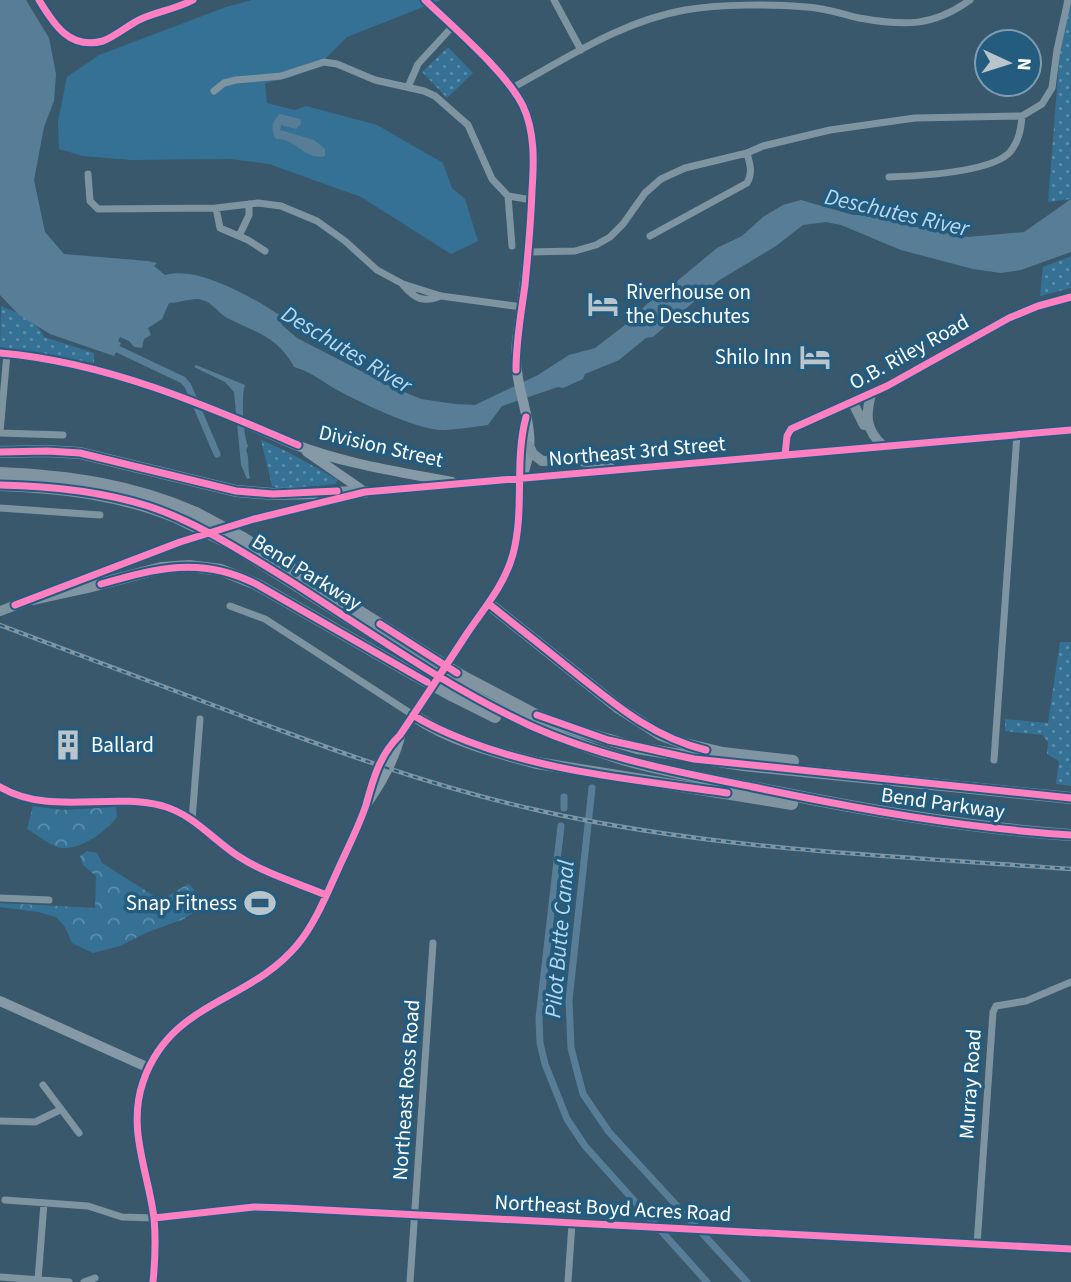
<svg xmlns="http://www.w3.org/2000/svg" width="1071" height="1282" font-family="'Source Sans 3',sans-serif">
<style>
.grass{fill:#357195}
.forest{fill:url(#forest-crowns)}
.park{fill:url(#park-dots)}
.water{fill:#587e97}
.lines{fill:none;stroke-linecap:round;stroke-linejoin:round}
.canal{stroke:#587e97;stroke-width:7}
.street{stroke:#7f94a1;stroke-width:7}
.secondary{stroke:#8599a6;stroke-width:10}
.primary{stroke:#7d93a0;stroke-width:10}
.highway{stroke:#8094a1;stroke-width:12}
.rail-casing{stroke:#8094a1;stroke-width:4.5}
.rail{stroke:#245c80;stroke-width:2;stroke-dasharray:5;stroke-linecap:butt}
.highway-bridge{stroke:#8094a1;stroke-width:12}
.cycleway-casing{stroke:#245c80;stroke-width:11}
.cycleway{stroke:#ff80c0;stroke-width:7}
.labels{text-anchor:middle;stroke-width:7;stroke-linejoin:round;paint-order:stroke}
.poi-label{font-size:21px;fill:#fff;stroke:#245c80;text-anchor:start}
.street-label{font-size:21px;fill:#fff;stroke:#245c80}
.water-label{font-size:23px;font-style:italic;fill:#b6d9ee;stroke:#245c80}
</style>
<defs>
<pattern id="forest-crowns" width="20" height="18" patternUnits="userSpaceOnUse" patternTransform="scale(1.75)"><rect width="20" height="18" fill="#357195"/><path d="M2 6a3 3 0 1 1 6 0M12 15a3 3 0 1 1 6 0" fill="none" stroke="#5d8daa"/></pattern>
<pattern id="park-dots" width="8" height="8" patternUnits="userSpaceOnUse" patternTransform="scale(1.75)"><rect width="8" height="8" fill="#357195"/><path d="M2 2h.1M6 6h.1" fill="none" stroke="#5d8daa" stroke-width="1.8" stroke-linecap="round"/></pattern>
</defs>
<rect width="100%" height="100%" fill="#39586b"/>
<path class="grass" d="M252,0H441L347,37L317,67L289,78L265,83L267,103L295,110L306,106L377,125L443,163L452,188L465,199L478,241L451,254L361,197L269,164L230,159L131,160L83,156L59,149L58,121L67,77L99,55L226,7Z"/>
<path class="forest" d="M33,806L62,810L116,807L117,817C106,831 83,849 63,848C52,847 37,835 27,829Z
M87,851L97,853L102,863L154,896L166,897L188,884C197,889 197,900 197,910L184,919L148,932L120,946L93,953L72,943L65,927L56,917L38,912L0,907V903L95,908L96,876L83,865L80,856Z"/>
<path class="park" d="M1064,0H1071V199L1048,202Z
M448,47L473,73L447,98L422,72Z
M1071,256V288L1040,296L1043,267Z
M1,306C16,312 38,322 44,337L94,353V363L0,347Z
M261,440L288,452L338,480L335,484L280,489L272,486Z
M1060,642H1071V786L1056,784L1059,761L1047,754L1048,742L1042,735L1005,731V719L1048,723Z"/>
<path class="water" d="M0,0H26L49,38L56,74L54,101L44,127L34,180L45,232L64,254L148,261L157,263L154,266L165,275C197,265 254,298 281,316L282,325L297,338L388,385L421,399L455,404L475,405L538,375L569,355L595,348L629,322L656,295L670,287L717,248L742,236L763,217L783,205L801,200L853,215H886L911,226L968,237L1024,232L1071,199V252L1021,270L1001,273L973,269L901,250L841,225L826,222L803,225L776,246L718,281L653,337L646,338L619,360L585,374L583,379L563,388L558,387L502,406L488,425C474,427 459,429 445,430C421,432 354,400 332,387C319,379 309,371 294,367C279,338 256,332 229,319C217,313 212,300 197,299C188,299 178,303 169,303L162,319L148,328L151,335L144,339L142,348L134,347L129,341L120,337L118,341L121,343L114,356L50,334L19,315L0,295Z
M280,114L300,119L301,124L296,129L281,125L280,130L314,140L325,149V156C306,161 294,137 276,139C270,129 272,121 280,114Z
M196,365L245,385C241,395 243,436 248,446L246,450C250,459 247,467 250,478L247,479L241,465L234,392L225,382L194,367Z"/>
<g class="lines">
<path class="canal" d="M109,345L183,380L188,386L217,454
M592,788L569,1000L571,1048L583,1094L609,1132L747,1282
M564,808V797
M561,826L539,1018L540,1043L545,1064L567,1119L585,1146L707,1282"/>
<path class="street" d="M554,0L581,50
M408,87L418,64L452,27
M512,88C567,58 622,21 685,10C720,4 771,4 807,7C825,8 842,14 859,18C904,26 933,27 970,0
M214,91L224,83L236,80L281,76L324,62L337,64L375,80L424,91L435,96L468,125L492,179L508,196L532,200
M88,174L90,201L98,209L216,208L258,203L281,206L317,221L345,241L377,270L403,284L441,296L522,307
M889,177C917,176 991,173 1010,152C1019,141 1021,129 1022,116
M508,196L512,246
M216,208L220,228L248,240L265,251
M239,236L249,215V204
M650,236L747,183C753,173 750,164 747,153
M529,252L575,251L596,245L610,237L623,224L645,193L661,179L685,168L747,153L763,146L830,130L915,118L1022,116L1042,104L1052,88L1057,50L1068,0
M403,285C415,299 423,303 441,296
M0,432L7,354
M0,433L63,435
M0,508L100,515
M230,606L265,619L413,715
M994,760L1017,434
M192,820L200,719
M0,898L49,900
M43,1085L79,1133
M0,1121L35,1122L60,1110
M5,1200L88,1206L122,1217L154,1218
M977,1245L993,1012L996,1006L1026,1001L1071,982
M0,1277L69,1282
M38,1280L44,1203
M84,1282L95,1278
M410,1282L433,943
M568,1282L572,1223"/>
<path class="secondary" d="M425,0C453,27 506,72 523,105C535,131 534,161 532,189C531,225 528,260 523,295C521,315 517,334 516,353C515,400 543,431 521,478
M0,353C80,360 158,386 232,417C253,426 274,436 296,445C345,464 401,472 452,482
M307,452L365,492
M785,455L787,436L791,429L887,386L1009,318L1038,306L1071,297
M0,787C49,816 110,792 163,806C194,815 212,839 238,856C264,873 297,883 326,895
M368,802C381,783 394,760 400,737
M0,1001L149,1068
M154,1218L254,1207L286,1208L1071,1249
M153,1282C155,1261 156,1239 154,1218C148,1171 127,1129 143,1082C171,1000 250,1003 298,944C315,923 325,898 336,874C346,851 358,829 366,805C373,779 380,754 400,735C423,701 445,667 468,632C485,607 505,584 513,554C525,509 514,462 526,417"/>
<path class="primary" d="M871,394C865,417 866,430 883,446
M853,403L864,425
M529,446L533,454L542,461L577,460L610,467
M58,589L180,542L254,519L365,492L1071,430
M0,611L40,596"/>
<path class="highway" d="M0,452L47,451L80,453L236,491L273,494L365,492
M0,473C69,476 133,485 196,513
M0,485C61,487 121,494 178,518
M243,538L427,654
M233,545L420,664
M33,599L88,587L161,568L189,566L221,570L256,584L413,674
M489,604L619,708L661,735L685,744L723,753L793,761
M462,676L536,715L579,731L637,748L743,765L1071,798
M456,686C510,717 566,742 626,760C675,774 727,782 777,792C874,812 972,828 1071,835
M451,695L495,717
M413,715C449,740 495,752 537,763L792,804"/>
<g class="rail-casing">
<path id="rail" d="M0,625C78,655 156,684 234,713C335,751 436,788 541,811C715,850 894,856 1071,869"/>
</g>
<use href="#rail" class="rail"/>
<path class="highway-bridge" d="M196,513L243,538
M178,518L233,545
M427,654L462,676
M420,664L456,686
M413,674L451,695"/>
<g class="cycleway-casing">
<path id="cycleway" d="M39,0C54,25 70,50 103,41C116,36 128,25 141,19C159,11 176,9 193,0
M425,0C453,27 507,73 523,106C535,132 534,162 532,190C531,222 528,254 525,285C521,314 516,341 516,370
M0,353C105,362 203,404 298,445
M0,452L47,451L80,453L236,491L273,494L337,491
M785,455L787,436L791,429L887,386L1009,318L1038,306L1071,297
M0,485C50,486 100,491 148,506C199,523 244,553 290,581C369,631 446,687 531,726C602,758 677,772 753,787C858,809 963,828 1071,835
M101,584C157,568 201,556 256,584L427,682
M489,604C515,625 542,646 569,668C612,702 651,737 706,750
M15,605L180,542L254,519L365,492L1071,430
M380,624L457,673
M413,715C430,726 449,734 467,741C550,773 640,780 727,793
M537,715L608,740L694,759L1071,798
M0,787C49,816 110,792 163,806C194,815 212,839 238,856C264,873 297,883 326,895
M154,1218L254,1207L286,1208L1071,1249
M153,1282C155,1261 156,1239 154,1218C148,1171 127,1129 143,1082C171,1000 250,1003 298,944C315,923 325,898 336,874C346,851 358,829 366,805C373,779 380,754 400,735C423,701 445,667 468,632C485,607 505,584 513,554C525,509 514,462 526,417"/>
</g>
<use href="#cycleway" class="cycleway"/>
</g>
<defs>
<g id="hotel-bare" transform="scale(2.415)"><path d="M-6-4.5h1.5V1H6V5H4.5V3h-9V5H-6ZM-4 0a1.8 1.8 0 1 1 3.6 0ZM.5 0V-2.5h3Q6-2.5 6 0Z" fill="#bac5cb" stroke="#245c80" stroke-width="2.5" paint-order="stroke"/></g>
<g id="building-bare" transform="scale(2.415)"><path d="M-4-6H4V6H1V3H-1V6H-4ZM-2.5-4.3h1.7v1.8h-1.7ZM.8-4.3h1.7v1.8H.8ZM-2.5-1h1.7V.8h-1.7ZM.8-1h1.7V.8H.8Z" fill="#bac5cb" stroke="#245c80" stroke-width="2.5" paint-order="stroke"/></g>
<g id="stadium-bare" transform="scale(2.415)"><path d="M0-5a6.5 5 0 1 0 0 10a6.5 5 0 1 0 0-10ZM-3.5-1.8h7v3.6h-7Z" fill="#bac5cb" stroke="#245c80" stroke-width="2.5" paint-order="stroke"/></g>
</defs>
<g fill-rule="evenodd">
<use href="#hotel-bare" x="603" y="304"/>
<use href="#hotel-bare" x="815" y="357"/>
<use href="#building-bare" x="68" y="745"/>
<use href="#stadium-bare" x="260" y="903"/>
</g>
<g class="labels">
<g class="poi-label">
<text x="626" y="299">Riverhouse on<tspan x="626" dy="24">the Deschutes</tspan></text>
<text x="792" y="364" text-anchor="end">Shilo Inn</text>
<text x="91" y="752">Ballard</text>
<text x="237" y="910" text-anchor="end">Snap Fitness</text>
</g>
<g class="street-label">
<text transform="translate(909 352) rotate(-29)" y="7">O.B. Riley Road</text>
<text transform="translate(381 446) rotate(13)" y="7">Division Street</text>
<text transform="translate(637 451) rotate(-5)" y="7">Northeast 3rd Street</text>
<text transform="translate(307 572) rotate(32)" y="7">Bend Parkway</text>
<text transform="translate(943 803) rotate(8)" y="7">Bend Parkway</text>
<text transform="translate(970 1084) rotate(-86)" y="7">Murray Road</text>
<text transform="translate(406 1090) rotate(-86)" y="7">Northeast Ross Road</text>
<text transform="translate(613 1208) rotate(3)" y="7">Northeast Boyd Acres Road</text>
</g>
<g class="water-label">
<text transform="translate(897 212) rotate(13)" y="8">Deschutes River</text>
<text transform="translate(347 349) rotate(31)" y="8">Deschutes River</text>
<text transform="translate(559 939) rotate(-85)" y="8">Pilot Butte Canal</text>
</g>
</g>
<g transform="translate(1008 63) rotate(94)"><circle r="33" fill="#245c80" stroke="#7c9db3" stroke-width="2"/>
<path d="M0-5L12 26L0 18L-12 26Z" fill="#bac5cb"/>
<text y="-10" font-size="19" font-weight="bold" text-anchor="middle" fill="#ffffff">N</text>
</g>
</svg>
